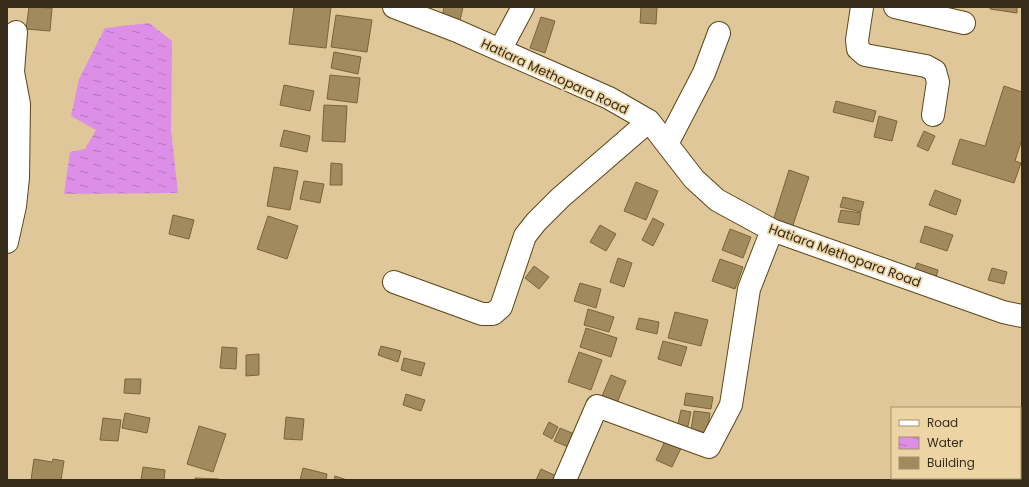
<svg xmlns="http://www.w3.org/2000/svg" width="1029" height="487" font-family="Poppins,sans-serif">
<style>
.water{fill:url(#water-ripples)}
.building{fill:#a18a5e;stroke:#7a6439}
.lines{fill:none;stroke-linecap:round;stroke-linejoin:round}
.minor-casing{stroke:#5b4619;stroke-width:24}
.minor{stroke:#fff;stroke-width:22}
.labels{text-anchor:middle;stroke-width:3.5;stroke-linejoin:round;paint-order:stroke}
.street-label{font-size:13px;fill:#362c1a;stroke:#edd4a5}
</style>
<defs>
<pattern id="water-ripples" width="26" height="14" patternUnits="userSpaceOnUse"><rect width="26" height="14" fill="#dd8fe7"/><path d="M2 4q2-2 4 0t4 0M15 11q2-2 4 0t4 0" fill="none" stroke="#b475ba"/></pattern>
</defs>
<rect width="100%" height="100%" fill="#dfc799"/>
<path class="water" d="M149,23L172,41L171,130L178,193L64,194L70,152L85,149L96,130L71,116L79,79L105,28Z"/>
<path class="building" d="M29,7L52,8L50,31L26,29Z
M294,7H331L326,48L289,44Z
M444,7H463L459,25L441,22Z
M641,7H657L656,24L640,23Z
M990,7H1017V13L990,9Z
M336,15L372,20L367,52L331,47Z
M541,17L555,21L545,53L530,48Z
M334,52L361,57L358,74L331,68Z
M330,75L360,78L357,103L327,99Z
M284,85L314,91L310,111L280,105Z
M1004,86L1022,92V139L1015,161L1021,163L1014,183L952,164L960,139L985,146Z
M836,101L876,111L873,122L833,112Z
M324,105L347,106L345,142L322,141Z
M879,116L897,121L892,141L874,137Z
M284,130L310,136L307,152L280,146Z
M924,131L935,136L928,151L917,146Z
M331,163L342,164V185H330Z
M274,167L298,171L290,210L267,206Z
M789,170L809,177L792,228L773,221Z
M304,181L324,184L320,203L300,199Z
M636,182L658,191L646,220L624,211Z
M935,190L961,200L956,215L929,205Z
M843,197L864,202L861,212L840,207Z
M841,210L861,213L859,225L838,222Z
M173,215L194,220L189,239L169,234Z
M268,216L298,226L287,259L257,249Z
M653,218L664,224L653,246L642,240Z
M600,225L616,234L606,251L590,242Z
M925,226L953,235L947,251L920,242Z
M730,229L751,237L743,258L722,250Z
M618,258L632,263L624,287L610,282Z
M720,259L743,267L735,289L712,281Z
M917,263L938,270L935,282L913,275Z
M534,266L549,277L539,289L525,278Z
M992,268L1007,272L1004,284L988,280Z
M580,283L601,289L596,308L574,301Z
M588,309L614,317L609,332L584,325Z
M675,312L708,320L701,346L668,338Z
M639,318L659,322L657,334L636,329Z
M586,328L617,338L611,357L580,347Z
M663,341L687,347L681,366L658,359Z
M381,346L401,351L398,362L378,355Z
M222,347L237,348L236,369L220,368Z
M579,352L602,360L591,390L568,382Z
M259,354V375L246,376V355Z
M404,358L425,363L421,376L401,370Z
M611,375L626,381L617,403L602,396Z
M125,379H141L140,394L124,393Z
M686,393L713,397L711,409L684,405Z
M406,394L425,400L421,411L403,405Z
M681,410L691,412L686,435L676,433Z
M694,411L710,413L707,433L691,430Z
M125,413L150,418L147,433L122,428Z
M286,417L304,419L302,440L284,439Z
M103,418L121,420L118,441L100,440Z
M1020,418L1022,433V438H1020Z
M549,422L558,427L552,439L543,434Z
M199,426L226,434L213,472L187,464Z
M560,428L579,436L573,449L554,441Z
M667,437L683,444L672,467L656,460Z
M34,459L52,462L53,459L64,461L61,480H31Z
M143,467L165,470L164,480H141Z
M303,468L327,474L326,480H300Z
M541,469L561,478V480H536Z
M335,476L347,480H334Z
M195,478L219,479V480H195Z"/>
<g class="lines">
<g class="minor-casing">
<path id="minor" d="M394,7L457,31L609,98L649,121L694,179L717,200L772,230L1003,312L1022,316
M862,7L857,40L858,49L865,55L926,66L935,71L938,82L933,115
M895,7L964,23
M500,50L523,7
M667,144L704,73L719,33
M7,242L15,206L18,178L19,104L13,72L16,32
M394,282L482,314H493L501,307L525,236L536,222L560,198L649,121
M565,480L597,406L709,447L731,405L749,289L772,230"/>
</g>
<use href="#minor" class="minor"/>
</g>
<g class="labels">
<g class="street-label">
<text transform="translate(555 76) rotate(25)" y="5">Hatiara Methopara Road</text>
<text transform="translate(845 255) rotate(20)" y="5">Hatiara Methopara Road</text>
</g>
</g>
<rect width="1029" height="487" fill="none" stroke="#362c1a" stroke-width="16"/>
<rect x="891" y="407" width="130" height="72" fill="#edd4a5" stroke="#a4916d"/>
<rect x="899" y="420" width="20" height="6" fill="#ffffff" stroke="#a4916d"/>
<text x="927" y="427" font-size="12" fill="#362c1a">Road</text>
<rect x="899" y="437" width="20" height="12" fill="url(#water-ripples)" stroke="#a4916d"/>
<text x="927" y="447" font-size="12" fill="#362c1a">Water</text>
<rect x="899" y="457" width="20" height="12" fill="#a18a5e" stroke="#a4916d"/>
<text x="927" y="467" font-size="12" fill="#362c1a">Building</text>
</svg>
